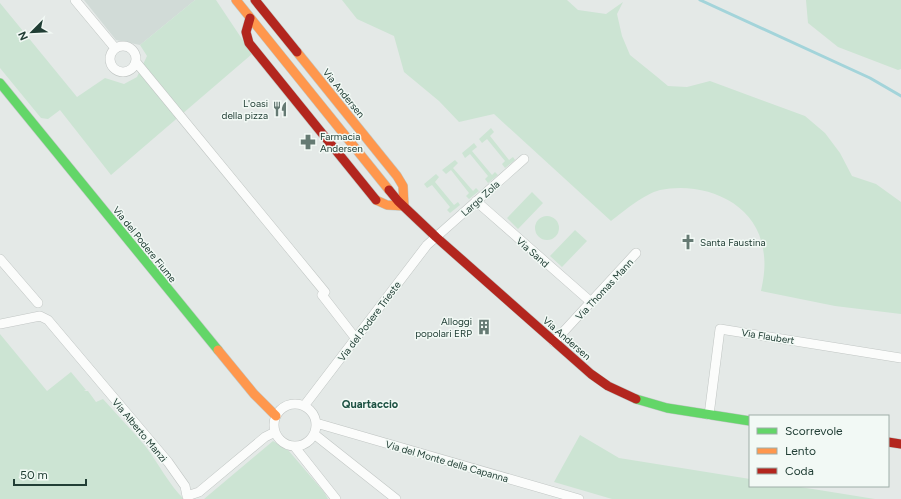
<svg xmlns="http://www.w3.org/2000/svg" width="901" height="499" font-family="Figtree,sans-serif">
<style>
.built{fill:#d1dbd7}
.green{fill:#cce4d3}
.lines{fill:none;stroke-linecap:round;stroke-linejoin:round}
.stream{stroke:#a3d4da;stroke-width:3}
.street-casing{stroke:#c1c6c4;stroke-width:10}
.fast-casing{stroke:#bfc7c4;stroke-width:10}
.slow-casing{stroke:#bfc7c4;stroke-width:10}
.jam-casing{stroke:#bfc7c4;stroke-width:10}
.street{stroke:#fbfcfb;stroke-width:9}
.fast{stroke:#63d668;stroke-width:9}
.slow{stroke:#ff974d;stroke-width:9}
.jam{stroke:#b3261e;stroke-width:9}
.labels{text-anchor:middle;stroke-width:3;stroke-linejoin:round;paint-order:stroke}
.street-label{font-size:10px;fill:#213e35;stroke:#f2f9f5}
.poi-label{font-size:10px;fill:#213e35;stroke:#f2f9f5;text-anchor:end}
.neighbourhood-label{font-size:11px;font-weight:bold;fill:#1c5142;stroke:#f2f9f5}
</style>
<rect width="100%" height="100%" fill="#e4e9e7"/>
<path class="built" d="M84,0H195L140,45L116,40Z"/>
<path class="green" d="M195,0H216L252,54L111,175L60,110L48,119L41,118L0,68V3L77,97L105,78L124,84L137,77L147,56L140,45Z
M342,0H567L578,10L606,14L623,2L617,14L622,36L630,55L656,76L668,86L687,87L710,81L805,116L825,133L840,153L852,176L876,184L901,202V314L835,306L761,291C764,277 766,264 763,249C756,201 702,181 660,190C644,194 624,211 611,221L494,114L459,122L439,101L404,72L394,36L357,19Z
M806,0H901V69L898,70L838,47L808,23Z
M491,128L494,132L490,136L509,160L513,157L515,160L505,168L502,164L505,161L487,139L482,143L479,139Z
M474,143L477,147L472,151L492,175L495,172L498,175L488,183L485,179L488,176L470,154L465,158L462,153Z
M455,160L458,163L453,168L473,191L476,188L479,191L469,199L466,196L469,193L451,170L446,174L442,170Z
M436,174L439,177L435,182L454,205L458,202L460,205L450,213L447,210L450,207L432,185L427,188L424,184Z
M532,192L543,203L518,229L507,218Z
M535 228a12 12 0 1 1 24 0a12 12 0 1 1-24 0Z
M575,230L587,241L562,267L550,256Z
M0,334L47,391L71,372L86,390L84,391H88L96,402L103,399C117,415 132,430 146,447C158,463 170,486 184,499H0Z
M580,435L619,458L750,479V486H794L875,499H612L554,482Z
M273,441L288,450L324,492L328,499H204Z"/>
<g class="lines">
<path class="stream" d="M700,0L870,78L901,96"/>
<g class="street-casing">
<path id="street" d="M75,0L115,48
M110 59a13 13 0 1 1 26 0a13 13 0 1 1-26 0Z
M136,62L325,292L322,295L353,335
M476,201L591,302
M0,259L38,303
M0,324L40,316L48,320L168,462L185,486L187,496L199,492L265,437L275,432
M554,342L636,253
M274 425a21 21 0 1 1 42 0a21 21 0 1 1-42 0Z
M304,406L427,245L524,159
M709,415L720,329L901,358
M316,423L579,499
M314,434L396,499
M294,446L336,499"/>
</g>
<g class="fast-casing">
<path id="fast" d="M0,83L218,350
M636,399L667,408L750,421"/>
</g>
<g class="slow-casing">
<path id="slow" d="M236,0L389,190
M297,52L397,176L403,186L404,206L387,205L376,200
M218,350L254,394L276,416"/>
</g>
<g class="jam-casing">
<path id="jam" d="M255,0L297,52
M250,18L246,32L249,43L376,200
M389,190L398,201L436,237L591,374L608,386L636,399
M888,442L901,444"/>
</g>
<use href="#street" class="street"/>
<use href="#fast" class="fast"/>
<use href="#slow" class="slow"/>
<use href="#jam" class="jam"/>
</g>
<defs>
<g id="restaurant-bare" transform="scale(1.2)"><path d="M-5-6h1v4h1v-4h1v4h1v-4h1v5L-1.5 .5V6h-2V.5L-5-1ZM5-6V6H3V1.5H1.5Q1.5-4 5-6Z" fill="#657a73" stroke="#f2f9f5" stroke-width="2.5" paint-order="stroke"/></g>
<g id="pharmacy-bare" transform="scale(1.2)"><path d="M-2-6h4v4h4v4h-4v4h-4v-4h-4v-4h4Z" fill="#657a73" stroke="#f2f9f5" stroke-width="2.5" paint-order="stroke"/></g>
<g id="church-bare" transform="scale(1.2)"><path d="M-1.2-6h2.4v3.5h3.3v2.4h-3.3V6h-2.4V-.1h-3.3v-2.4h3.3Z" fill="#657a73" stroke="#f2f9f5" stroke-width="2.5" paint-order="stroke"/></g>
<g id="building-bare" transform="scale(1.2)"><path d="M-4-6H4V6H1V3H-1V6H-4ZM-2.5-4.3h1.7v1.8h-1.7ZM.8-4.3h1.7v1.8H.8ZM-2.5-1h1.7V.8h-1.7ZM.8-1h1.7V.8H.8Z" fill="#657a73" stroke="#f2f9f5" stroke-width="2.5" paint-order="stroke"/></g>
</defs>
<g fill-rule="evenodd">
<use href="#restaurant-bare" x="280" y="109"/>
<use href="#pharmacy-bare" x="308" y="142"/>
<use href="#church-bare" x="688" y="242"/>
<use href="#building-bare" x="484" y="327"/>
</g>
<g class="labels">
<g class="street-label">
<text transform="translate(344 93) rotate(51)" y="4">Via Andersen</text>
<text transform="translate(480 198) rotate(-42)" y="4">Largo Zola</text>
<text transform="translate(145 244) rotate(51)" y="4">Via del Podere Fiume</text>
<text transform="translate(533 252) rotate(41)" y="4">Via Sand</text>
<text transform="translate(604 289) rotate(-47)" y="4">Via Thomas Mann</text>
<text transform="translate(369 321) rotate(-53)" y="4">Via del Podere Trieste</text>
<text transform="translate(768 336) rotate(9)" y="4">Via Flaubert</text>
<text transform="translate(567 338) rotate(41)" y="4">Via Andersen</text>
<text transform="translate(140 430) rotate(50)" y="4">Via Alberto Manzi</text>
<text transform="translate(447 461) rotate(16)" y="4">Via del Monte della Capanna</text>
</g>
<g class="poi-label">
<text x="268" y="107">L'oasi<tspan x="268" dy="12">della pizza</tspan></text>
<text x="320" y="140" text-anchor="start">Farmacia<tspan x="320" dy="12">Andersen</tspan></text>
<text x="700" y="246" text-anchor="start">Santa Faustina</text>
<text x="472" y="325">Alloggi<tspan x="472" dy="12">popolari ERP</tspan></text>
</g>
<g class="neighbourhood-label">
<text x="370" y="408">Quartaccio</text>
</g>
</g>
<rect x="749" y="415" width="140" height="72" fill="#f2f9f5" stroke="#9eaea8"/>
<rect x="757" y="428" width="20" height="6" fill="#63d668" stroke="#9eaea8"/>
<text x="785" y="435" font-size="12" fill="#213e35">Scorrevole</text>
<rect x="757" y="448" width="20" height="6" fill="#ff974d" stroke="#9eaea8"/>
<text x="785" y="455" font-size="12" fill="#213e35">Lento</text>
<rect x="757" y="468" width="20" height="6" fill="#b3261e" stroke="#9eaea8"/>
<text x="785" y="475" font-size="12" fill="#213e35">Coda</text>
<g transform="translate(32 32) rotate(246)" stroke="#f2f9f5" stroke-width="3" paint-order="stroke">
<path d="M0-3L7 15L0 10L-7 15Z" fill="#213e35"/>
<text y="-6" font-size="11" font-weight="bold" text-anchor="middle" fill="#213e35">N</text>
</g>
<path d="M14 479v6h72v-6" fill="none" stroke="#213e35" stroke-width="2"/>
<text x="20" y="479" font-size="12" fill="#213e35" stroke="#f2f9f5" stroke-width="3" paint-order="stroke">50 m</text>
</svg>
